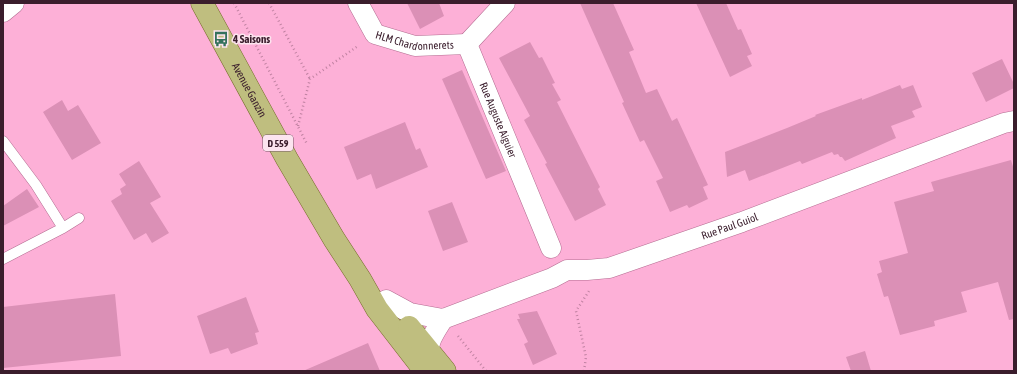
<svg xmlns="http://www.w3.org/2000/svg" width="1017" height="374" font-family="'Asap Condensed',sans-serif">
<style>
.building{fill:#db90b6}
.lines{fill:none;stroke-linecap:round;stroke-linejoin:round}
.service-casing{stroke:#b46c91;stroke-width:11}
.minor-casing{stroke:#b46c91;stroke-width:21}
.primary-casing{stroke:#756a2a;stroke-width:23}
.path{stroke:#c082a2;stroke-width:2.5;stroke-dasharray:1 3;stroke-linecap:butt}
.service{stroke:#fff;stroke-width:10}
.minor{stroke:#fff;stroke-width:20}
.primary{stroke:#bfbe7f;stroke-width:22}
.labels{text-anchor:middle;stroke-width:3;stroke-linejoin:round;paint-order:stroke}
.shield{fill:#fce4ef;stroke:#745966;stroke-width:1}
.shield-label{font-size:10px;font-weight:bold;fill:#3a1d2c}
.street-label{font-size:11px;fill:#3a1d2c;stroke:#fce4ef}
.poi-label{font-size:11px;font-weight:bold;fill:#3a1d2c;stroke:#fce4ef;text-anchor:start}
</style>
<rect width="100%" height="100%" fill="#fdb0d7"/>
<path class="building" d="M407,3H439L444,16L420,29Z
M580,3H613L634,50L629,52L646,93L657,89L672,121L677,118L708,185L703,187L708,199L689,208L687,205L670,212L656,181L663,178L644,140L640,142L622,103L624,102Z
M696,3H726L738,30L741,29L752,54L747,56L752,66L730,77Z
M530,42L539,58L542,57L555,83L552,84L561,100L557,102L600,187L598,189L606,205L575,221L545,164L547,163L524,120L530,116L499,58Z
M1002,59L1014,84V88L986,102L972,73Z
M462,70L506,171L486,179L442,79Z
M900,85L902,89L913,85L922,107L912,111L915,117L891,126L896,138L845,161L842,157H840L838,154L834,155L832,152L802,164L800,161L749,181L745,170L727,177L725,152L787,128L816,116L815,115L862,98V100Z
M62,100L68,111L78,105L101,143L72,160L43,112Z
M405,122L416,150L420,148L428,167L376,189L371,174L357,180L344,147Z
M1011,160L1014,170V319L1009,320L998,282L961,292L967,312L934,321L935,326L900,335L888,296L884,297L877,274L882,272L879,261L908,253L894,202L934,191L931,182Z
M139,161L161,197L150,203L169,233L152,243L146,233L134,240L111,201L122,194L120,189L126,185L119,174Z
M27,189L39,207L3,226V206Z
M452,202L468,242L443,251L428,211Z
M115,294L121,356L3,368V307Z
M246,297L259,332L255,333L258,344L231,354L228,348L210,354L197,316Z
M537,311L557,354L533,365L524,344L528,342L517,319H520L518,314Z
M368,343L380,371H303Z
M865,351L871,371H851L846,357Z"/>
<g class="lines">
<g class="service-casing">
<path id="service" d="M3,141L36,185L63,228L3,259
M63,228L79,218"/>
</g>
<g class="minor-casing">
<g id="minor">
<path id="s1" d="M358,3L375,34L415,46L467,44"/>
<path id="s2" d="M505,3L467,44L551,248"/>
<path d="M3,12L14,3"/>
<path id="s3" d="M386,300L410,313L443,319L552,278L567,270H587L609,268L742,222L1004,123L1014,121"/>
<path d="M428,363C428,341 431,338 443,319"/>
</g>
</g>
<g class="primary-casing">
<g id="primary">
<path id="s4" d="M202,3L287,159L334,239L360,279L377,309L425,371"/>
<path d="M409,327L445,371"/>
</g>
</g>
<path class="path" d="M234,3L307,144
M269,3L310,79
M298,126L310,79L358,46
M458,336L486,371
M584,371L586,357L576,311L589,291"/>
<use href="#service" class="service"/>
<use href="#minor" class="minor"/>
<use href="#primary" class="primary"/>
</g>
<defs>
<g id="bus-bare" transform="scale(1.2)"><path d="M-5-6H5V4H4V6H2V4H-2V6H-4V4H-5ZM-3.5-4V0h7V-4ZM-3.5 1.2v1.5H-2V1.2ZM2 1.2v1.5H3.5V1.2Z" fill="#34715c" stroke="#fce4ef" stroke-width="2.5" paint-order="stroke"/></g>
</defs>
<g fill-rule="evenodd">
<use href="#bus-bare" x="221" y="39"/>
</g>
<g class="labels">
<rect class="shield" x="263" y="135" width="30" height="16" rx="3"/>
<g class="shield-label">
<text x="278" y="147">D 559</text>
</g>
<g class="street-label">
<text dy="4" stroke="none"><textPath href="#s1" startOffset="76">HLM Chardonnerets</textPath></text>
<text dy="4" stroke="none"><textPath href="#s4" startOffset="99">Avenue Ganzin</textPath></text>
<text dy="4" stroke="none"><textPath href="#s2" startOffset="138">Rue Auguste Aiguier</textPath></text>
<text dy="4" stroke="none"><textPath href="#s3" startOffset="364">Rue Paul Guiol</textPath></text>
</g>
<g class="poi-label">
<text x="233" y="43">4 Saisons</text>
</g>
</g>
<rect width="1017" height="374" fill="none" stroke="#3a1d2c" stroke-width="8"/>
</svg>
